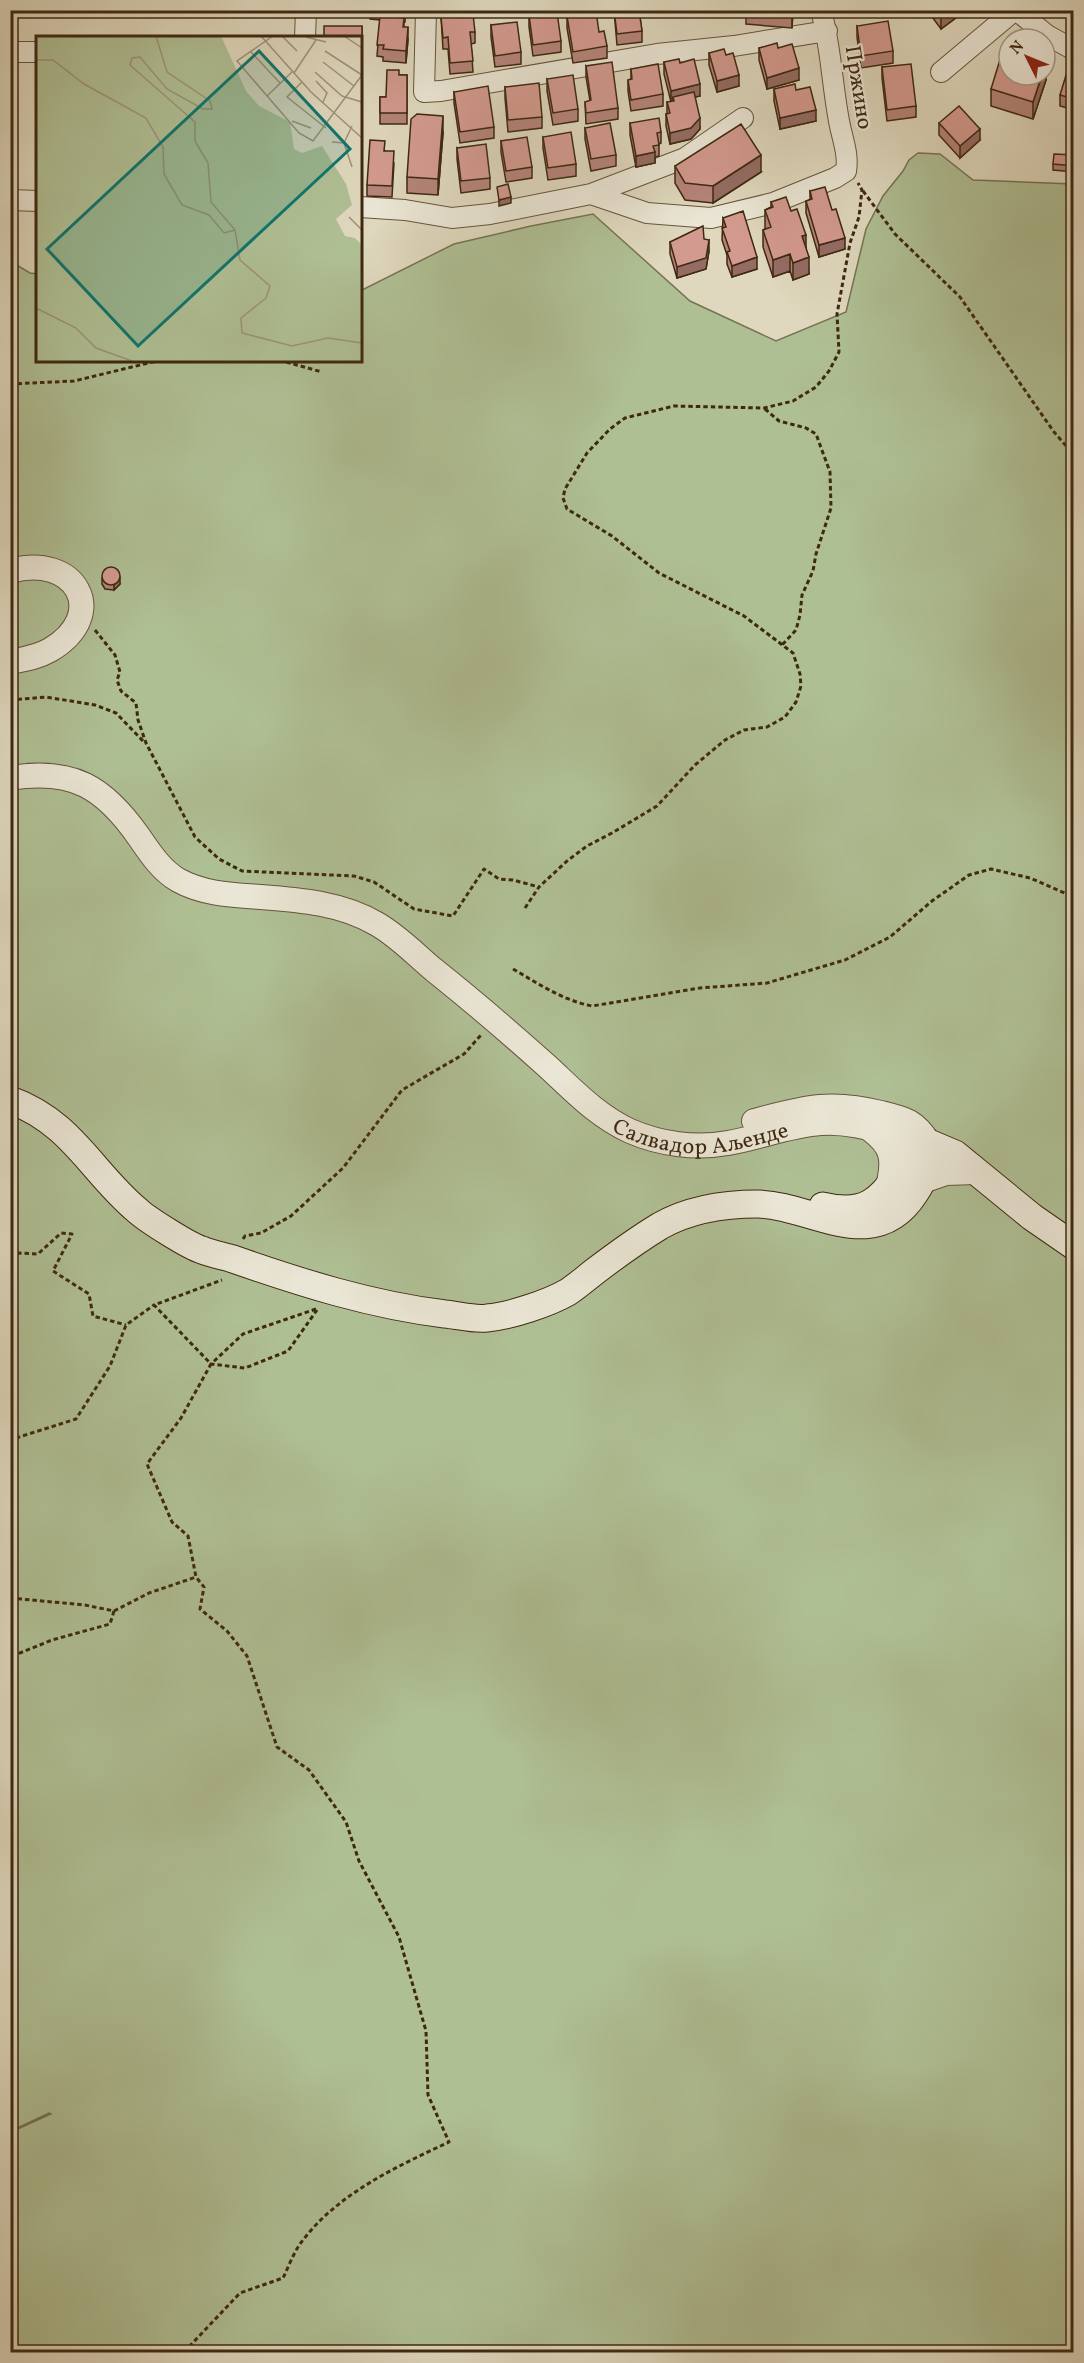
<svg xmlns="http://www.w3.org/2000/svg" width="1084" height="2363" font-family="Vollkorn,serif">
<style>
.green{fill:#afbf94;stroke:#767452;stroke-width:1.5}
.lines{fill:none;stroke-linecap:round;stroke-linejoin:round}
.minor-casing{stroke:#66553c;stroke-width:22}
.tertiary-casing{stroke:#66553c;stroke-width:26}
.secondary-casing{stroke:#3e2910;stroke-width:29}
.path{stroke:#3e2910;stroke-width:3;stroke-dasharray:4.5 3;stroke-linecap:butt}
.minor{stroke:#eae6d5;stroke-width:20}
.tertiary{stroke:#eae6d5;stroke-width:24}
.secondary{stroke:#eae6d5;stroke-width:27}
.wall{fill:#b5847b;stroke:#3e2910;stroke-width:1.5}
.shaded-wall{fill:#946c64;stroke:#3e2910;stroke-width:1.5}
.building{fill:#d39a8f;stroke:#3e2910;stroke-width:1.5}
.labels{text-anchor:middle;stroke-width:4.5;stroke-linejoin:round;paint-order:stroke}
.street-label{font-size:22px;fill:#3e2910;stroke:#eae6d5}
.inset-road{fill:none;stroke:#9f9278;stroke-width:1.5}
.view{fill:#0f766e;fill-opacity:0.15;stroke:#0f766e;stroke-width:3}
.inset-edge{fill:none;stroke:#3e2910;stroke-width:3}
</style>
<rect width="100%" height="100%" fill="#dfd8be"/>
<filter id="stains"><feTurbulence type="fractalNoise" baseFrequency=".00333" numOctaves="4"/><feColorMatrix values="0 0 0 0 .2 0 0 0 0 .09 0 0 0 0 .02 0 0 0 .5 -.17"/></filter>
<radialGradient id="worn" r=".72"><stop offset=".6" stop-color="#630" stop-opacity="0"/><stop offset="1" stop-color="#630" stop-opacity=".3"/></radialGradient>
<path class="green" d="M918,153L940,154L973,180L1073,184V2352H11V2132L51,2114L49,2113L11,2131L10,261L30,273L37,274L38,360H360V291L454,244L531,226L593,214L690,301L776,341L846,312L866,229L883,196L903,171L909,160Z"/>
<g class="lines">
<g class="minor-casing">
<path id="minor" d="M426,10L424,92L441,91L657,54L734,46L827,31
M1016,10L1047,35L1074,50
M305,38L306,10
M10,52H38
M941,72L1015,10
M591,194L685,158L743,118
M10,200L38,201
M360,207L405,210L452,218L490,214L591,194L647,213L711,218L773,203L835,178L846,171C849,154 842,138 839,121C832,84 831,47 821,10"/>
</g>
<g class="tertiary-casing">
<g id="tertiary">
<path d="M10,571C75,552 111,614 50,650C38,657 24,659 10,662"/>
<path id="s1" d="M10,778C73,768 104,787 139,837C150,853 161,870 178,880C203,894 232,895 260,897C300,900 341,903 377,924C398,936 416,955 434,970C473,1001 510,1033 547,1066C573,1090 597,1116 630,1131C660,1144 695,1149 728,1143C759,1138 789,1125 821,1123C857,1120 894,1137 929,1143"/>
<path d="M754,1121C804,1108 829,1100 881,1113C906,1119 915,1121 929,1143"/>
<path d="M871,1130C894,1147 894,1161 888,1187"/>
<path d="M923,1181L946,1173L976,1172"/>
</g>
</g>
<g class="secondary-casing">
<path id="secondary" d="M10,1100C72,1122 92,1173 138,1211C148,1220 189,1246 202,1250C212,1254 223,1256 233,1259C302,1283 371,1305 445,1314C458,1315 474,1320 487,1318C510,1316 549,1303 568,1292C577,1286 585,1279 594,1272C615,1256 637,1240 660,1226C688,1210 725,1204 758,1204C812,1205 874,1257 915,1193C925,1178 931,1162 929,1143
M929,1143L955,1154L1032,1217L1074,1246
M823,1206C889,1222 886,1171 929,1143"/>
</g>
<path class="path" d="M863,191L895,234L960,297L1054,432L1074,455
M279,360L322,372
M10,384L74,381L161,360
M765,409L779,421L806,428L816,434L830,472L831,508L816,554L813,571L802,595L800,615L796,630L782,645
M95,630L115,655L120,672L117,680L121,691L136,703L138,720L146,743L195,837L219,859L242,871L354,876L374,882L414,909L453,916L484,869L499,879L513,880L539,887
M10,700L46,697L95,705L116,713L144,742
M525,908L539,887L567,861L587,846L612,833L657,806L695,765L725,740L744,730L767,727L785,717L796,702L801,686L800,674L793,653L744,616L659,573L612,536L567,509L563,498L565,489L587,453L610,429L625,418L674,406L764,408L793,401L816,387L829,371L839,352L837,314L850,243L859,217L862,190L858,183
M513,969C539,984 562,1000 592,1006L700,988L767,983L845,960L890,937L932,901L969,875L991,869L1030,878L1074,897
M243,1239L245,1236L261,1233L291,1216L343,1168L402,1090L464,1054L481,1035
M10,1256L19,1253L38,1254L61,1233L72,1234L53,1271L89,1294L93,1316L126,1325
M316,1309L243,1334L211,1364L245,1368L288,1351L317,1310
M10,1443L19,1437L76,1419L110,1366L126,1325L154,1305
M10,1598L85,1605L114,1611L110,1624L52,1640L10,1657
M114,1611L149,1593L196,1577
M184,2352L240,2293L283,2278C289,2266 294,2251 303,2240C339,2193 396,2167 449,2142L428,2095L426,2031L399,1937L359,1861L346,1822L309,1770L277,1747L247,1656L227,1631L200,1609L204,1587L196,1577L188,1536L172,1522L147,1464L181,1418L211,1364L154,1305L222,1280"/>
<use href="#minor" class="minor"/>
<use href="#tertiary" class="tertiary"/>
<use href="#secondary" class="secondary"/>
</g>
<path class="wall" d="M327,10H356V17L327,16Z
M370,10H406L405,22H404V27L408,39L406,63L383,61V57L377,56L380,20L370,19Z
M477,10H503V13L478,16Z
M614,10H639L642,31V42L617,45Z
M746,10H793L792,28L746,24Z
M866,10H900V12L867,17Z
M927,10H965V11L941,29Z
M1062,10H1074L1071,21Z
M529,15L561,41V52L533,56L529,27Z
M567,16L599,32L607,46V58L573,63L567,28Z
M441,17L475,32V43L471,44L473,72L450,74L448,49H443Z
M491,25L521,52V64L495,67L491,37Z
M362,26V68H360V38Z
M857,26L893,51V63L861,68L857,37Z
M759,48H778L799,80L767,89L759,60Z
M709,53L726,55L739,86L717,92L709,65Z
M664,62L680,63L700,96L695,97L700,129L691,139L670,144L666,126V114H667V102H671L664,74Z
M586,66L618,108V119L586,124L585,102L590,101L586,77Z
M882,67L916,106V117L887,121L882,78Z
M631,69L663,94V106L631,111L628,91V80L631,79Z
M1074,74V110L1060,106V95Z
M399,75H407V124H380V97H386Z
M547,79L578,109V121L553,125L547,91Z
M1046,80L1033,119L991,106V89Z
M505,87L542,117V128L508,132L505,98Z
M774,89L796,90L816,121L780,129L774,101Z
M454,92L494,127V138L460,143L454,103Z
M630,123L661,132V143L659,144V156L655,157V163L636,167L630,135Z
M939,123L980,140L960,158L939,135Z
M585,128L616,155V166L591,171L585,139Z
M443,133L438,195L407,193V177Z
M543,137L576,164V176L548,180L543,148Z
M501,141L532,167V178L506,182L501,152Z
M457,148L490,178V189L461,193L457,159Z
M385,151L394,163L392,197L367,196V185Z
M1074,155V172L1053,170V164Z
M675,166L761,172L713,203L685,200L675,183Z
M810,191L832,210L845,249L819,257L806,213V201L810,200Z
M771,202L791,211L806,248L809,274L793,280L790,271L773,277L763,247V230L765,229V210L771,207Z
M723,218L757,269L732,277L727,264V255L722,240Z
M704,239L709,251L706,269L677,278L670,254V242Z
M102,578L120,584L114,590L105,589L102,584Z"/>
<path class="shaded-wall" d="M792,10H793L792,28Z
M951,10H965V11L941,29V18Z
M1071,10H1074V19L1071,21Z
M408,27V39L406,63V51Z
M1046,64V80L1033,119V102L1042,75H1045Z
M799,68V80L767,89V78Z
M739,75V86L717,92V81Z
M700,84V96L674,102L673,97V102L671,103V91Z
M816,110V121L780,129V118Z
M443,116V133L438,195V179Z
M700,118V129L691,139L670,144V133Z
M980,129V140L960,158V146Z
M655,152V163L636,167V156Z
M761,155V172L713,203V186Z
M511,197V203L499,206V200Z
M806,235V252L802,236Z
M845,238V249L819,257V245Z
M709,240V251L706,269L677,278V267Z
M790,254V271L773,277V260Z
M757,257V269L732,277V266Z
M809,257V274L793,280V263Z
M120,578V584L114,590V585Z"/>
<path class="building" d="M614,10H639L642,31L617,34Z
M935,10H951L941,18Z
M596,11L599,32L604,31L607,46L573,52L567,16Z
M557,12L561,41L533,45L529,15Z
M473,14L475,32H470L473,61L450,63L448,37L443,38L441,17Z
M380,16L404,18L403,27H408L406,51L383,49L384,45H377Z
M888,21L893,51L861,56L857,26Z
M517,22L521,52L495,56L491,25Z
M324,26H362V56H360V38H324Z
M777,43L778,48L792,44L799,68L767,78L759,48Z
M724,49L726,55L733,53L739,75L717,81L709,53Z
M1003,50L1009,52V75H1042L1033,102L991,89Z
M679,59L680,63L694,59L700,84L671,91L664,62Z
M612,62L618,108L586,113L585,102L591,100L586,66Z
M658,64L663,94L631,100L628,80L632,79L631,69Z
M911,64L916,106L887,110L882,67Z
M387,70H399V75H407V113H380V97H386Z
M1067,72L1074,74V99L1060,95Z
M573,75L578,109L553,113L547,79Z
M539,83L542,117L508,120L505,87Z
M795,84L796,90L810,87L816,110L780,118L774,89Z
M488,86L494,127L460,132L454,92Z
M694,92L700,118L691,128L670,133L666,114L670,113L667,102L674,101L673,97Z
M959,106L980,129L960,146L939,123Z
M417,114L443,116L438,179L407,177L411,119Z
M659,118L661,132L657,133L659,145L653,146L655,152L636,156L630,123Z
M610,123L616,155L591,159L585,128Z
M741,124L761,155L713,186L685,183L675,166Z
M571,132L576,164L548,168L543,137Z
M527,137L532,167L506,171L501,141Z
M370,140L385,141L384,151H394L392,186L367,185Z
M486,144L490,178L461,181L457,148Z
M1054,154L1074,155V166L1053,164Z
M508,184L511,197L499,200L497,187Z
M825,187L832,210L836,209L845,238L819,245L806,201L812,199L810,191Z
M786,197L791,211L797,209L806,235L802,236L809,257L793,263L790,254L773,260L763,230L771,227L765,210L773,207L771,202Z
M743,211L757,257L732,266L727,252L730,251L722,228L726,227L723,218Z
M703,226L704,239L709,240L706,258L677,267L670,242Z
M102 576a9 9 0 1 1 18 0a9 9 0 1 1-18 0Z"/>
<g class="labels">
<g class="street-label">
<text transform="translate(860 87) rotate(81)" y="8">Пржино</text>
<text dy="8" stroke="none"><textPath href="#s1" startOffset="816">Салвадор Аљенде</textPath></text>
</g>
</g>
<g transform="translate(36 36)">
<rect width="326" height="326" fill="#dfd8be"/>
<path d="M0,0H185L210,55L223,70L254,86L258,113L266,117L286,110L310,148L316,169L300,183L309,200L319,202L325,208V325H0Z" fill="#afbf94"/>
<path class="inset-road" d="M120,0L131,36L174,65L176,73H167L131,53L104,21L96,22L94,29L159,86V105L172,127L175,166L199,194M225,0L275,56L326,102M237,0L201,25L263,97L277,105L326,39M246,0L261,15M308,0L326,12M270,1L290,6M214,15L244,47M289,15L326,39M0,24H17L48,48L110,82L127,111L128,138L146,169L173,179L188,197L199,194M287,26L318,50M279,36L306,60L326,66M258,37L280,4M280,45L291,57L287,66M266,46L251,61L290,92M231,60L256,36M256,85L275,92M296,106L308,107L316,90M308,107L316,131M313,181L326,194M199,194L204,224L234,250L230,262L205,282L206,297L256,310L292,302L326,307M0,272L40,292L60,312L96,325"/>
<path class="view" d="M223,15L314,113L102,310L11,213Z"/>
<rect width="326" height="326" class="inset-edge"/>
</g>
<rect width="1084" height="2363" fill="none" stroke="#dfd8be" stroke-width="36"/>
<rect x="12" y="12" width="1060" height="2339" fill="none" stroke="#3e2910" stroke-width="3"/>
<rect x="18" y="18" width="1048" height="2327" fill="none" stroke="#3e2910" stroke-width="1.5"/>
<g transform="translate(1027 57) rotate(313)"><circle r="28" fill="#eae6d5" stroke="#a59a86" stroke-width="1.5"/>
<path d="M0-4.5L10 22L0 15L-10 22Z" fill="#8f2418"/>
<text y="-9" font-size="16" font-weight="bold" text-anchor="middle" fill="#3e2910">N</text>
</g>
<rect width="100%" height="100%" filter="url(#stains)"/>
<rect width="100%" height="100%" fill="url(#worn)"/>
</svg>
